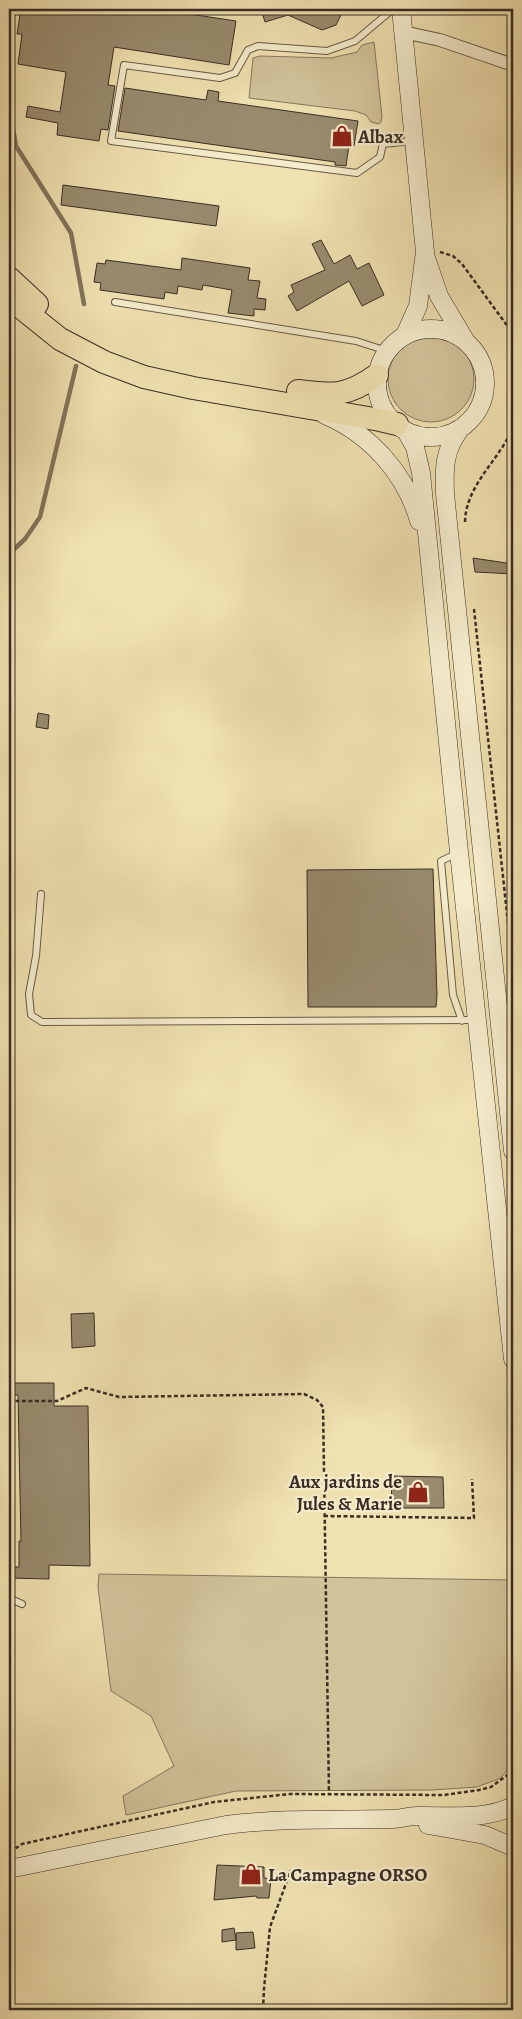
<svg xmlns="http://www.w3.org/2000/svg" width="522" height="2019" font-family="Alegreya,serif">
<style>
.green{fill:#d1c299;stroke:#857860}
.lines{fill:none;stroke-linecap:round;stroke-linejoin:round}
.stream{stroke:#82745d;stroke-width:4.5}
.building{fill:#988b6e;stroke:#392d26}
.lane-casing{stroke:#675a48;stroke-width:8}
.street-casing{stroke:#675a48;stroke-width:14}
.secondary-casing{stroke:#392d26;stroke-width:19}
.highway-casing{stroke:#392d26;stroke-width:24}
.path{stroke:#392d26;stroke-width:2.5;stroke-dasharray:4 2.5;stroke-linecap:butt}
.lane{stroke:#f5eccc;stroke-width:6}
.street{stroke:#f5eccc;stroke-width:12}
.secondary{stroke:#f5eccc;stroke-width:18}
.highway{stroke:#f0e1b0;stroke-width:22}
.labels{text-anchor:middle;stroke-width:4.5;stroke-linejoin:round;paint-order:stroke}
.poi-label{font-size:19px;font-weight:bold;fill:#392d26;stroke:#f5eccc;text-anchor:start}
</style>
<rect width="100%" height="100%" fill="#f0e1b0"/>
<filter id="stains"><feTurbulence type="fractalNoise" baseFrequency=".004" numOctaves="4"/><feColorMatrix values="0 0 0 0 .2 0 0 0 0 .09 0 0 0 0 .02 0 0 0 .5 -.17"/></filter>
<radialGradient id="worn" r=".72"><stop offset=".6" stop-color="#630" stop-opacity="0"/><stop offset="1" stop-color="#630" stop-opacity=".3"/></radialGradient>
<path class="green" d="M374,42L382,116L381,122L379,124L371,122L366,115L355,111L249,98L253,58L260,56L331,58L357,52L362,45Z
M388 379a43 43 0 1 1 86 0a43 43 0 1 1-86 0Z
M99,1574L513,1580V1763L501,1778L477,1787L433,1790L236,1791L126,1815L123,1796L174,1766L151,1716L111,1691L98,1587Z"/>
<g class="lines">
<path class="stream" d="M9,105L16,146L71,233L84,304
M9,554L25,539L40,517L76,366"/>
</g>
<path class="building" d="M21,9H156L236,21L229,65L114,47L108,85L115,86L108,130L101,129L99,141L57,135L58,123L26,117L28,106L60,112L66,72L18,64L22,34H17Z
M261,9H344L336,25L322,30L288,15L265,22Z
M125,88L206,100L208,90L219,92L218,101L358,121L354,146L349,145L346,166L335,165V162L118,131Z
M63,185L219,206L216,226L61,205Z
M321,240L334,264L350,255L357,269L369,263L384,295L362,306L349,281L297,311L288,296L294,292L291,285L325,270L312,244Z
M182,258L250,268L248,280L260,281L257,298L266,299L265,310L254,309V316L228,313L232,290L203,285L202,290L178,286L177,294L165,292L164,299L100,290L101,283L94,282L97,263L105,264L106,260L181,270Z
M473,558L513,564V574L475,572Z
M38,713L49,715L48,729L36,727Z
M433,869L437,996L436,1007H308L307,870Z
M94,1313L95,1346L72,1348L71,1314Z
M9,1383H54V1406H88L90,1566L49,1565V1579L9,1578V1567H19V1541H21L18,1395H9Z
M391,1476L443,1477L444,1508H392Z
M217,1865L264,1867V1878L271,1879L269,1898H257L256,1896L214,1900Z
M234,1928L236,1940L222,1942V1930Z
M253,1932L255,1948L236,1950V1933Z"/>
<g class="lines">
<g class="lane-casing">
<path id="lane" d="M393,9L355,41L327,51L258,46L248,50L235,73L220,78L124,65L111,141L357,173L380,157L383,144L412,141
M115,302L356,341L387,351
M456,854L441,861L453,995L462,1021
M41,894L36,956L29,994L31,1015L42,1022L476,1020
M9,1598L22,1604"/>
</g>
<g class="street-casing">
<path id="street" d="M403,32L440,40L513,65"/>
</g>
<g class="secondary-casing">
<path id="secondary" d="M401,9L425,252L418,306L405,335
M426,258L439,296L465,340
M377 383a54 54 0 1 1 108 0a54 54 0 1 1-108 0Z
M325,415C370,434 406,474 419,521
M460,429C444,451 444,467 445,494L513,1151
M406,431L415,447L421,473L459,852L513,1359
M428,1825L485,1835L513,1847
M9,1869L226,1825C282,1818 337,1820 393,1819C401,1819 408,1816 416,1816C448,1815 483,1821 513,1806"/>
</g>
<g class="highway-casing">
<path id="highway" d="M9,278L37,304
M9,298L60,339L104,362L144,377L193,388L380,420L397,424
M298,391C333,396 348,396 377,375"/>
</g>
<path class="path" d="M440,252L453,256L462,264L506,324L513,338
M465,522C466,484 500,460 513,427
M474,609L513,969
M9,1402L14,1401H57L86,1388L119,1397L304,1394L317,1400L323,1407L329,1794
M324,1516L474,1518L472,1479
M10,1852L22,1844L214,1802L290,1794L444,1795L479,1790L491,1787L513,1771
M263,2010L264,1989L270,1927L291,1870"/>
<use href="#lane" class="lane"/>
<use href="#street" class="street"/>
<use href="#secondary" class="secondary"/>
<use href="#highway" class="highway"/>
</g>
<defs>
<g id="shop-bare" transform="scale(1.725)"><path d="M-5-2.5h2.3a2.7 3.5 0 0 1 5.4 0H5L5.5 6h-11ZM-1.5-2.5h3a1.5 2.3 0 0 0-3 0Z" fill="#8f2418" stroke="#f5eccc" stroke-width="2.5" paint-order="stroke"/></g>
</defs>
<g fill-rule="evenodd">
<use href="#shop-bare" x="342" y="136"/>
<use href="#shop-bare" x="418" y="1492"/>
<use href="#shop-bare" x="251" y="1874"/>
</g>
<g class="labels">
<g class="poi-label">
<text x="358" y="143">Albax</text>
<text x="402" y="1488" text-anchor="end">Aux jardins de<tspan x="402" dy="22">Jules &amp; Marie</tspan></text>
<text x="268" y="1881">La Campagne ORSO</text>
</g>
</g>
<rect width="522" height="2019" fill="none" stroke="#f0e1b0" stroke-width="30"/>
<rect x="10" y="10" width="502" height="1999" fill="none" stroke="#392d26" stroke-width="2.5"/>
<rect x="15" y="15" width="492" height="1989" fill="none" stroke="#392d26"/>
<rect width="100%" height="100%" filter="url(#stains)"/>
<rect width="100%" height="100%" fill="url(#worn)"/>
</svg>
